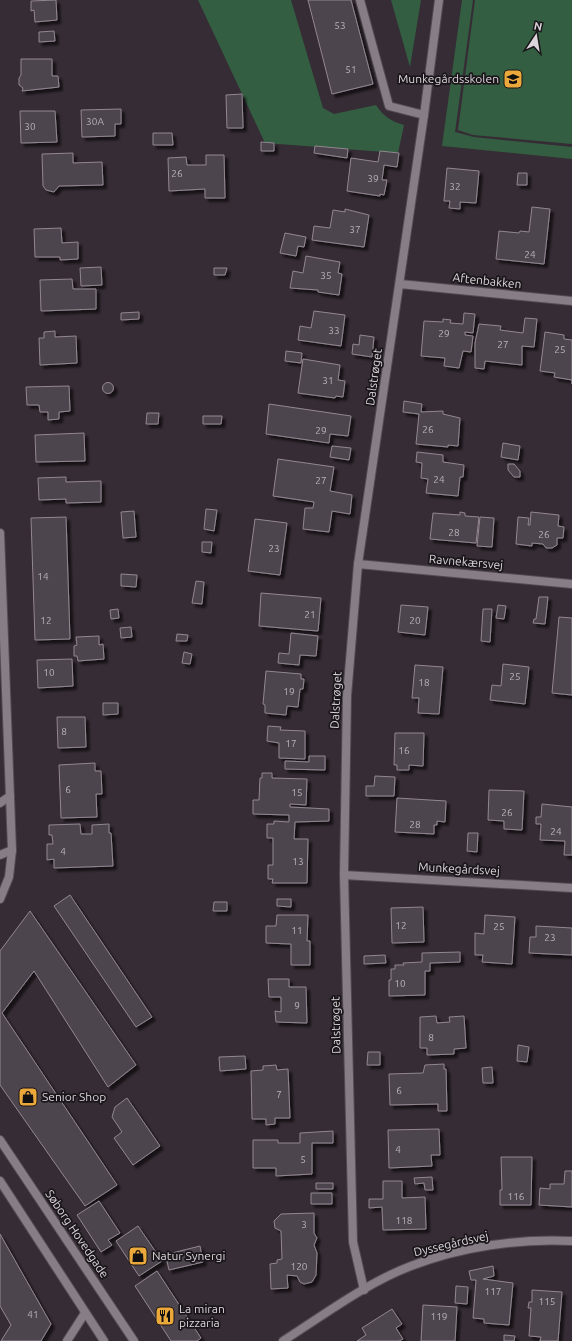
<svg xmlns="http://www.w3.org/2000/svg" width="572" height="1341" font-family="Ubuntu,sans-serif">
<style>
.green{fill:#335e41}
.building{fill:#4e444e;stroke:#928791;filter:url(#shadow)}
.lines{fill:none;stroke-linecap:round;stroke-linejoin:round}
.service-casing{stroke:#524b52;stroke-width:10}
.minor-casing{stroke:#524b52;stroke-width:10}
.tertiary-casing{stroke:#524b52;stroke-width:10}
.service{stroke:#877d87;stroke-width:8}
.minor{stroke:#877d87;stroke-width:8}
.tertiary{stroke:#877d87;stroke-width:8}
.labels{text-anchor:middle;stroke-width:3.5;stroke-linejoin:round;paint-order:stroke}
.number-label{font-size:10px;fill:#b8b2b8}
.poi-label{font-size:12px;fill:#dcd6dc;stroke:#1a161a;text-anchor:start}
.street-label{font-size:12px;fill:#dcd6dc;stroke:#1a161a}
</style>
<defs>
<filter id="shadow"><feDropShadow dx="3.5" dy="3.5" stdDeviation="1" flood-color="#0009"/></filter>
</defs>
<rect width="100%" height="100%" fill="#362c35"/>
<path class="green" d="M198,0H291L323,108L334,114L376,105C384,117 391,121 404,125L398,153L265,143Z
M391,0H421L410,67Z
M462,0H473L455,132L474,137L572,147V159L442,146Z
M475,0H572V144L473,135L458,130Z"/>
<path class="building" d="M56,0L57,20L35,22L34,10L31,11V1Z
M308,0H351L373,84L332,94Z
M54,31L55,41L39,42V32Z
M21,59H52V76H58L59,87L22,91L23,88L19,85V78L21,75Z
M242,94L243,128H227L226,95Z
M121,109V124H115V136L82,137L81,110Z
M20,111H55L57,142L21,143Z
M153,133H172L173,145H153Z
M261,142L274,143V151H261Z
M315,146L348,149L347,158L314,153Z
M380,151L399,153L397,167L384,165L382,180H387L384,195L380,194V196L347,191L351,158L378,162Z
M73,153V163L102,162L103,185L59,186L54,192L46,190L43,186L42,154Z
M206,155H224L225,198H205V189L169,191L168,158L186,157L187,165H206Z
M447,168L479,171L476,203L460,202V209L449,208L450,201H444Z
M518,173H527V185H517Z
M532,207L550,209L544,264L496,259L499,231L519,233L520,231L529,232Z
M345,209L369,215L364,247L312,240L314,226L330,228L333,210L345,212Z
M61,228L62,243L78,242V259L60,260V257H35L34,229Z
M285,233L306,237L304,247L298,246L296,256L280,253Z
M306,256L340,262L338,273L342,274L339,295L318,292V290L290,288L293,271L303,273Z
M101,267L102,285L81,286L80,268Z
M214,268H227L225,275H214Z
M72,279L73,289H96V309L41,311L40,280Z
M314,311L345,315L341,346L298,340L300,326L311,328Z
M139,312V319L121,320V313Z
M464,313L475,314L473,333L465,332V335L473,336L471,352L463,351L459,368L444,366L445,358L421,356L424,321L443,322V319L451,320L450,323L463,324Z
M525,318L537,319L534,347L522,346V365L485,361L484,369L475,368V343L479,324L501,326L500,330L523,333Z
M55,331V337L76,336L77,363L40,365L39,338H44V332Z
M545,332L564,335V339L572,340V384V380L554,377L555,373L540,371Z
M360,335L374,337L372,357L352,354L353,344L359,345Z
M286,351L302,353L301,363L285,361Z
M303,359L340,365L338,380L345,381L343,397L336,396L335,398L298,393Z
M102.5 388a5.5 5.5 0 1 1 11 0a5.5 5.5 0 1 1-11 0Z
M69,386L70,411L59,412V419L48,420V412H40L39,405H27L26,387Z
M404,401L422,404L421,412L443,411V414L460,418L458,446L448,445V447L416,444L419,414L403,412Z
M269,404L351,416L348,436L330,434L329,443L266,434Z
M147,413H159L158,424H146Z
M203,416H222L221,424H203Z
M84,433L85,461L36,462L35,435Z
M503,443L520,446L518,460L501,457Z
M332,446L351,448L349,460L330,457Z
M417,452L443,455V462L464,465L463,477H460L458,496L426,493L428,479L421,478L422,463L416,462Z
M278,459L334,467L330,491L352,495L350,514L332,511L329,532L303,529L305,508H313L314,502L273,496Z
M508,464H514L520,471V477H514L508,470Z
M66,477V482L101,481V502L66,503V499L39,500L38,478Z
M206,509L217,510L214,531L204,529Z
M134,511L136,537L123,538L121,512Z
M460,512L465,513V516L479,517L476,543L430,539L433,513L460,515Z
M531,512L559,515L558,526L564,527L563,538H557V545L552,548H546L543,544L532,543V546L516,544L518,517L529,518L528,525H530Z
M66,517L70,639L35,640L31,518Z
M480,517L494,518L492,547L477,546Z
M255,519L287,523L280,575L248,571Z
M202,542H212L211,553L202,552Z
M121,574L137,575L136,587L121,586Z
M196,581L204,582L202,604L192,603Z
M261,593L321,598L318,631L259,626Z
M539,597H548L545,624L533,623L534,619H536Z
M401,605L428,607L425,635L398,632Z
M498,605L506,606L504,619L496,618Z
M118,609L119,618L111,619L110,610Z
M483,609H492L490,642L481,641Z
M559,617L572,618V695L552,693Z
M131,627L132,637L121,638L120,628Z
M291,633L318,636L316,656L300,655L299,665L278,663L279,653L289,654Z
M177,634L188,635L187,641H176Z
M99,636V645L103,644L104,659L78,661L77,656H74V646L77,645L76,637Z
M184,652L192,654L190,664L182,663Z
M72,659L73,686L38,688L37,660Z
M503,664L529,667L525,704L490,700L492,685L501,686Z
M415,665L443,667L439,714L418,713L419,698H412Z
M266,671L301,674V679H304L303,689H300L298,707L287,706L286,715L265,713V705L263,704Z
M103,703H118V714L103,715Z
M57,717H85L86,747L58,748Z
M268,726L281,727L280,730L305,731V759L279,758V743L267,741Z
M395,733H424L423,766L409,765V770H397V765H394Z
M309,756H325V770L285,769V761L309,762Z
M95,763V771H101L102,794H96L97,817L61,818L59,765Z
M262,773H272V778L307,779L306,805L290,804V807L329,809V821L295,822L294,839H308L307,883H272L273,879H268V865H273V838H267V824H274V821L289,822V815L253,814V800H259L260,778H262Z
M375,776L395,777L394,796H366V786H374Z
M489,790L524,791L522,830L504,829V821L488,820Z
M397,798L446,801L445,822L437,821V825H434V834L395,832Z
M542,804L572,807V855H564L565,841L540,840L541,824H536V817H541Z
M80,824L81,834H92V825L109,824V833H111L113,866L54,868V859L47,860V844H53L52,835H49V825Z
M468,833H478L477,852L467,851Z
M70,895L152,1017L136,1027L54,906Z
M277,899H291V907L277,906Z
M214,902H227V911H213Z
M423,907L424,942L392,943L391,908Z
M30,911L136,1065L108,1087L34,971L2,1013L117,1185L85,1206L0,1085V951Z
M277,915H308L307,941H310V965H291V944L266,943V926H276Z
M485,915L515,917L512,964L482,962L483,955H475V933L484,934Z
M536,926L572,928V955L529,953L530,937H536Z
M460,952V962L430,963V971H425V995L389,996V980H391V969H395V965H404L403,963L422,962V953Z
M385,955L386,963L364,964V956Z
M268,979H289V987H306L307,1023L276,1022L275,1011L281,1012V997H269Z
M436,1016L437,1023L450,1022L449,1017L464,1016L466,1048L454,1049V1054L427,1055V1048H420V1017Z
M518,1045L529,1047L527,1062L517,1061Z
M368,1052H380V1065H367Z
M245,1056L246,1069L220,1071L219,1057Z
M444,1064V1069H446L447,1111H438V1104L390,1105L389,1074L423,1073L425,1065Z
M276,1065L277,1070L288,1069L290,1118H275V1124L266,1125V1119H252L251,1071L263,1070V1066Z
M492,1067L493,1083H483L482,1068Z
M127,1098L160,1146L133,1165L114,1138L122,1132L112,1117L115,1107Z
M439,1129L440,1155H431L432,1166L389,1168L388,1130Z
M333,1131V1143H312V1174L276,1176V1168H253V1140H278V1143H300V1133Z
M501,1157H532L531,1205H500V1190H502Z
M565,1171H572V1207L539,1205L540,1188L550,1189V1184H564Z
M432,1177L433,1190H425L424,1183L415,1184L414,1178Z
M383,1181H402V1198L425,1197L426,1229L383,1230L382,1207L369,1208V1199H383Z
M316,1183H333V1189H316Z
M311,1193H332V1204H311Z
M99,1201L120,1233L108,1240L112,1245L101,1252L77,1215Z
M314,1213V1233L317,1238L314,1245L317,1253L316,1275L312,1282L304,1284L300,1282L297,1276L287,1275L288,1288L271,1289L270,1264L277,1263V1260L282,1259L281,1231L275,1228L274,1221L281,1214Z
M138,1226L162,1261L139,1276L116,1241Z
M0,1234L51,1324L41,1341H1L11,1325L0,1306Z
M200,1246L203,1262L169,1270L166,1257L173,1256L172,1253Z
M493,1266L494,1276L483,1279L513,1283L509,1325L484,1323V1319L473,1318L476,1280H471L469,1271Z
M157,1271L201,1338L197,1341H171L135,1286Z
M456,1286L468,1287L467,1304L455,1303Z
M532,1290L562,1292L558,1341H540L541,1337L529,1336L531,1308H528L529,1302H532Z
M423,1305L457,1307L455,1341H421Z
M392,1309L402,1324L396,1328L403,1339L399,1341H357L366,1335L362,1328Z
M504,1335L515,1336L514,1341H504Z"/>
<g class="lines">
<g class="service-casing">
<path id="service" d="M360,0L389,106L424,115
M0,803L10,796
M0,855L12,850"/>
</g>
<g class="minor-casing">
<path id="minor" d="M400,284L572,301
M0,533L12,850L9,877L0,899
M358,564L572,584
M344,875L572,888
M364,1290L353,1242L344,875L347,696L358,564L424,115L439,0
M67,1341L85,1313"/>
</g>
<g class="tertiary-casing">
<path id="tertiary" d="M0,1140L134,1341
M0,1181L104,1341
M283,1341C322,1316 368,1282 411,1266C460,1247 520,1238 572,1241"/>
</g>
<use href="#service" class="service"/>
<use href="#minor" class="minor"/>
<use href="#tertiary" class="tertiary"/>
</g>
<defs>
<g id="school-square" transform="scale(1)"><rect x="-9" y="-9" width="18" height="18" rx="4" fill="#eca93b" stroke="#1a161a"/><path d="M0-5L7-2L0 1L-7-2ZM-4 1L0 2.5L4 1V4Q0 6-4 4Z" fill="#111"/></g>
<g id="shop-square" transform="scale(1)"><rect x="-9" y="-9" width="18" height="18" rx="4" fill="#eca93b" stroke="#1a161a"/><path d="M-5-2.5h2.3a2.7 3.5 0 0 1 5.4 0H5L5.5 6h-11ZM-1.5-2.5h3a1.5 2.3 0 0 0-3 0Z" fill="#111"/></g>
<g id="restaurant-square" transform="scale(1)"><rect x="-9" y="-9" width="18" height="18" rx="4" fill="#eca93b" stroke="#1a161a"/><path d="M-5-6h1v4h1v-4h1v4h1v-4h1v5L-1.5 .5V6h-2V.5L-5-1ZM5-6V6H3V1.5H1.5Q1.5-4 5-6Z" fill="#111"/></g>
</defs>
<g fill-rule="evenodd">
<use href="#school-square" x="513" y="79"/>
<use href="#shop-square" x="28" y="1097"/>
<use href="#shop-square" x="138" y="1256"/>
<use href="#restaurant-square" x="165" y="1316"/>
</g>
<g class="labels">
<g class="number-label">
<text x="340" y="29">53</text>
<text x="351" y="73">51</text>
<text x="95" y="125">30A</text>
<text x="30" y="130">30</text>
<text x="177" y="177">26</text>
<text x="373" y="182">39</text>
<text x="455" y="190">32</text>
<text x="355" y="233">37</text>
<text x="530" y="258">24</text>
<text x="326" y="279">35</text>
<text x="334" y="334">33</text>
<text x="444" y="337">29</text>
<text x="503" y="348">27</text>
<text x="560" y="353">25</text>
<text x="328" y="384">31</text>
<text x="428" y="433">26</text>
<text x="321" y="434">29</text>
<text x="439" y="483">24</text>
<text x="321" y="484">27</text>
<text x="454" y="536">28</text>
<text x="544" y="538">26</text>
<text x="274" y="552">23</text>
<text x="43" y="580">14</text>
<text x="310" y="618">21</text>
<text x="46" y="624">12</text>
<text x="415" y="624">20</text>
<text x="49" y="676">10</text>
<text x="515" y="680">25</text>
<text x="424" y="686">18</text>
<text x="289" y="695">19</text>
<text x="64" y="735">8</text>
<text x="291" y="747">17</text>
<text x="404" y="754">16</text>
<text x="68" y="793">6</text>
<text x="297" y="796">15</text>
<text x="507" y="816">26</text>
<text x="415" y="828">28</text>
<text x="556" y="835">24</text>
<text x="63" y="855">4</text>
<text x="298" y="865">13</text>
<text x="401" y="929">12</text>
<text x="499" y="930">25</text>
<text x="297" y="934">11</text>
<text x="550" y="941">23</text>
<text x="400" y="987">10</text>
<text x="297" y="1009">9</text>
<text x="431" y="1041">8</text>
<text x="399" y="1094">6</text>
<text x="279" y="1098">7</text>
<text x="398" y="1153">4</text>
<text x="303" y="1163">5</text>
<text x="516" y="1200">116</text>
<text x="404" y="1224">118</text>
<text x="304" y="1228">3</text>
<text x="299" y="1270">120</text>
<text x="493" y="1295">117</text>
<text x="547" y="1305">115</text>
<text x="33" y="1318">41</text>
<text x="439" y="1320">119</text>
</g>
<g class="poi-label">
<text x="499" y="83" text-anchor="end">Munkegårdsskolen</text>
<text x="42" y="1101">Senior Shop</text>
<text x="152" y="1260">Natur Synergi</text>
<text x="179" y="1313">La miran<tspan x="179" dy="14">pizzaria</tspan></text>
</g>
<g class="street-label">
<text transform="translate(487 281) rotate(6)" y="4">Aftenbakken</text>
<text transform="translate(374 377) rotate(-82)" y="4">Dalstrøget</text>
<text transform="translate(466 562) rotate(5)" y="4">Ravnekærsvej</text>
<text transform="translate(336 700) rotate(-87)" y="4">Dalstrøget</text>
<text transform="translate(459 869) rotate(3)" y="4">Munkegårdsvej</text>
<text transform="translate(336 1025) rotate(-91)" y="4">Dalstrøget</text>
<text transform="translate(77 1234) rotate(56)" y="4">Søborg Hovedgade</text>
<text transform="translate(451 1244) rotate(-13)" y="4">Dyssegårdsvej</text>
</g>
</g>
<g transform="translate(536 36) rotate(12)" stroke="#1a161a" stroke-width="3" paint-order="stroke">
<path d="M0-3L7 15L0 10L-7 15Z" fill="#dcd6dc"/>
<text y="-6" font-size="11" font-weight="bold" text-anchor="middle" fill="#dcd6dc">N</text>
</g>
</svg>
